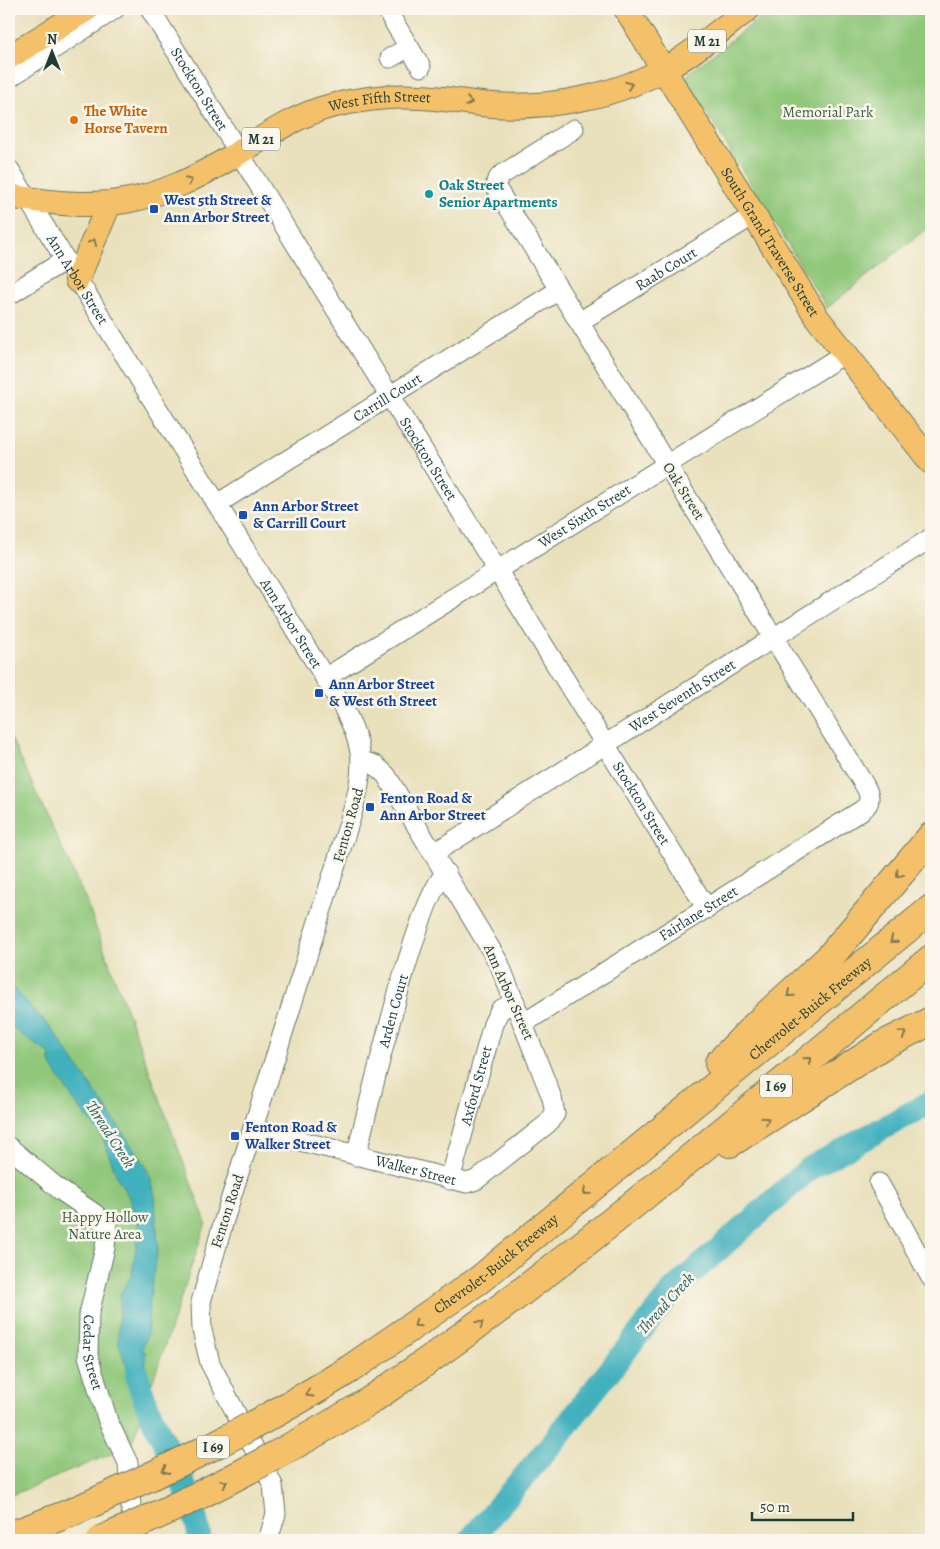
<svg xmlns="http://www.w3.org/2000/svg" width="940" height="1549" font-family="Alegreya,serif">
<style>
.green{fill:#90c77a;stroke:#588257}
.water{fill:#42b1be;stroke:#307779}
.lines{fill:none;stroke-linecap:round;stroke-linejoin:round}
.river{stroke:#42b1be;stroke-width:24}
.minor-casing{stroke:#667664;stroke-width:21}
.major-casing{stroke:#667664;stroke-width:26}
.highway-casing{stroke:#667664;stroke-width:30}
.minor{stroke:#fff;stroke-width:19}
.major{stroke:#f4c16b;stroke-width:24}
.highway{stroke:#f4c16b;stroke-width:28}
.highway-bridge-casing{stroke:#667664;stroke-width:30;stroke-linecap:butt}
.highway-bridge{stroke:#f4c16b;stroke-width:28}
.oneway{stroke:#7f784d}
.food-dot{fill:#e8710a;stroke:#fbf7ec;stroke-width:2}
.culture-dot{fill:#0f9aa8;stroke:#fbf7ec;stroke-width:2}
.transit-dot{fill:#1a4fb4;stroke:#fbf7ec;stroke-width:2}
.labels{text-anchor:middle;stroke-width:5;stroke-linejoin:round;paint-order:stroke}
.shield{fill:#fbf7ec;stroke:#61756b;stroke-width:1}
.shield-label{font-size:14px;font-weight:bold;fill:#1f3d34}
.street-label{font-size:15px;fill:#1f3d34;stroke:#fbf7ec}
.food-label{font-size:15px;font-weight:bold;fill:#c56008;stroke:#fbf7ec;text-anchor:start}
.park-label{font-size:15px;fill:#3b6046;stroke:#fbf7ec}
.culture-label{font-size:15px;font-weight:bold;fill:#0d838f;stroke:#fbf7ec;text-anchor:start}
.transit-label{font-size:15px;font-weight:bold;fill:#164399;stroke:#fbf7ec;text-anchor:start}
.water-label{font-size:16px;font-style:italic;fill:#2a605d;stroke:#fbf7ec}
</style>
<rect width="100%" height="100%" fill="#fbf7ec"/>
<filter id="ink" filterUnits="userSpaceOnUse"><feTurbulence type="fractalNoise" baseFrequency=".02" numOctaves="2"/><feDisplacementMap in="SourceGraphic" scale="10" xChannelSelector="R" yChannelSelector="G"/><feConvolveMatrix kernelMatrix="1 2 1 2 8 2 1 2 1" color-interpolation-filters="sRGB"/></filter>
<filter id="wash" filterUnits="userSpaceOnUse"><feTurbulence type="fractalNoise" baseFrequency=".0096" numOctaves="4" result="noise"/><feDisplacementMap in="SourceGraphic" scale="20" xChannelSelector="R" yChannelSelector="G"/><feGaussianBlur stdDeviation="1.12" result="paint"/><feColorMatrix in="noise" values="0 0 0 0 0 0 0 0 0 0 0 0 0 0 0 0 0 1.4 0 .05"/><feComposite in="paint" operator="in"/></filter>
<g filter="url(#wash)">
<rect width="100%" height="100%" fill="#e9e0bc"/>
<path class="green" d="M771,9H931V225L827,308L686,79L689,73Z
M9,734L85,898L206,1223L131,1446L9,1496Z"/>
<path class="water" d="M9,983L54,1032L149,1171L155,1196L158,1247L150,1297L147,1335L141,1351H145L146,1383L151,1390L143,1414L118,1341L120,1294L132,1274L139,1228L129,1197L118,1179L102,1136L77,1105L51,1065L49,1053L27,1039L9,1024Z"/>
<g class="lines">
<path class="river" d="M137,1375C152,1434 191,1478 200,1540
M470,1540L554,1441L674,1289L810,1168L931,1102"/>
</g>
</g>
<g filter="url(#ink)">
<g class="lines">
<g class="minor-casing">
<g id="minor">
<path id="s1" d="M150,9L707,909"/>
<path d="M386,9L421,67"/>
<path d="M390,58L409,47"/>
<path d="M9,78L115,9"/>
<path id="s2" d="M9,169L340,702C367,749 365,769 350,820L224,1220L201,1302L202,1330L210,1363L273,1485L276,1514L268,1540"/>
<path d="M9,295L65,260"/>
<path id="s3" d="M579,322L754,215"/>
<path id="s4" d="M217,504L559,290"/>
<path id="s5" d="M325,678L844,354"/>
<path id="s6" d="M434,853L931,538"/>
<path id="s7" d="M524,1023L862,810C872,803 870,795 865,786L497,189L496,182L500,176L574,129"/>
<path id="s8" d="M253,1129L467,1183L476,1180L547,1124L555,1114L552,1098L499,963L386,775L375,765L362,761"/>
<path id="s9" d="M9,1147L60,1190L95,1214L107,1226L105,1248L89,1314L88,1356L108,1421L128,1463L133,1536"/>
<path id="s10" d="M356,1156C368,1109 417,895 446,873"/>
<path id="s11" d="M450,1180L493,1024L500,1010L515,1002"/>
<path d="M879,1183L931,1278"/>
</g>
</g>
<g class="major-casing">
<g id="major">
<path id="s12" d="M626,9L818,319L931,462"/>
<path d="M9,57L87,9"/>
<path id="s13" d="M9,196C105,213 152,205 235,155C266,136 296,115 331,106C360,99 391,95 421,97C445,98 468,103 492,105C553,109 618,96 672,65C699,49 723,28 748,9"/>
<path d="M77,280L109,204"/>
</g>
</g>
<g class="highway-casing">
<g id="highway">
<path d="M719,1063L758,1023L829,958L931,837"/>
<path d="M730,1143L883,1045L931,1021"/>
<path id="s14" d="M350,1369L479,1280L931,909"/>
<path d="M368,1402C566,1269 747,1110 931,959"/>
<path d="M9,1536L70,1513"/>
</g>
</g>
<use href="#minor" class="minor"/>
<use href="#major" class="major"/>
<use href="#highway" class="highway"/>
<g class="highway-bridge-casing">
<path id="highway-bridge" d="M70,1513C167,1470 261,1425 350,1369
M101,1540C194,1501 282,1454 368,1402"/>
</g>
<use href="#highway-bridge" class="highway-bridge"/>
</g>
<defs><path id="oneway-chevron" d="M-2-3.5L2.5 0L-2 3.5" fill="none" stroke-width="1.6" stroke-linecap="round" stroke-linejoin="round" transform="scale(1.25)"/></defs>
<g class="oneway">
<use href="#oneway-chevron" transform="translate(629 85) rotate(-19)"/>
<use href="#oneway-chevron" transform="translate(469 102) rotate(8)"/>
<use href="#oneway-chevron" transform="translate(189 181) rotate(-26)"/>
<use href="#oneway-chevron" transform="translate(93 242) rotate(-68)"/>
<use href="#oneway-chevron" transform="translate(899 874) rotate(131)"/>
<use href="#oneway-chevron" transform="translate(893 940) rotate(141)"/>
<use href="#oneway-chevron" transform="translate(790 994) rotate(139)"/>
<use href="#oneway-chevron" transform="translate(903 1034) rotate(-28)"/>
<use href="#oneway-chevron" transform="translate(808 1060) rotate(-39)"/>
<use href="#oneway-chevron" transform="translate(766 1120) rotate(-33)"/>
<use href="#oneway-chevron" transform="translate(586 1192) rotate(140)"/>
<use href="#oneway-chevron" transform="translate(417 1324) rotate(145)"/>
<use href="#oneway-chevron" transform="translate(480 1324) rotate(-38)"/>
<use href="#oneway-chevron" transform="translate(309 1394) rotate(149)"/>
<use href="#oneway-chevron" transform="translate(165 1470) rotate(155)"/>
<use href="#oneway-chevron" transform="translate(224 1483) rotate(-28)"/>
</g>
</g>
<circle class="food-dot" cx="74" cy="120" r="5"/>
<circle class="culture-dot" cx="429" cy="194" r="5"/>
<g class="transit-dot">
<rect x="149" y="204" width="10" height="10" rx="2.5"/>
<rect x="238" y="510" width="10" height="10" rx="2.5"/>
<rect x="314" y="688" width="10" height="10" rx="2.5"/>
<rect x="365" y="802" width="10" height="10" rx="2.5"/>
<rect x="230" y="1131" width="10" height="10" rx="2.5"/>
</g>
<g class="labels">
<g class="shield">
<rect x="688" y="29.5" width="38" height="23" rx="4"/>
<rect x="242" y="127.5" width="38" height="23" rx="4"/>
<rect x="760" y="1074.5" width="32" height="23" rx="4"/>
<rect x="197" y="1435.5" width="32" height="23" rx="4"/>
</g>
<g class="shield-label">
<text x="707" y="46">M 21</text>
<text x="261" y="144">M 21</text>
<text x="776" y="1091">I 69</text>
<text x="213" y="1452">I 69</text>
</g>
<g class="street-label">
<text dy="5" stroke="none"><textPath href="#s1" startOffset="94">Stockton Street</textPath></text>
<text dy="5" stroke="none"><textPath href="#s13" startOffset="394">West Fifth Street</textPath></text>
<text dy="5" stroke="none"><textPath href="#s12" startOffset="274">South Grand Traverse Street</textPath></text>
<text dy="5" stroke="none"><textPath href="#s3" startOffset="102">Raab Court</textPath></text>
<text dy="5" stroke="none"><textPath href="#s2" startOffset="130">Ann Arbor Street</textPath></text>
<text dy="5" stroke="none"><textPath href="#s4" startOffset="201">Carrill Court</textPath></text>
<text dy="5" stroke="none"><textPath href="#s1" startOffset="529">Stockton Street</textPath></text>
<text transform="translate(684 491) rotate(58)" y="5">Oak Street</text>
<text dy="5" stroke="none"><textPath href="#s5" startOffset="306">West Sixth Street</textPath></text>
<text dy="5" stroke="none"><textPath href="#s2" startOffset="535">Ann Arbor Street</textPath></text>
<text dy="5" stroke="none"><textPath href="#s6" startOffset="294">West Seventh Street</textPath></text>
<text dy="5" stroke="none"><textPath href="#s1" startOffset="934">Stockton Street</textPath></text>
<text transform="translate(348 825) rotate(-74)" y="5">Fenton Road</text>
<text dy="5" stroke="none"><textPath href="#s7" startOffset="206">Fairlane Street</textPath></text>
<text transform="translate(509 992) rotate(66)" y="5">Ann Arbor Street</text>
<text dy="5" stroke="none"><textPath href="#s14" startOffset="585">Chevrolet-Buick Freeway</textPath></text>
<text dy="5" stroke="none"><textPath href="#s10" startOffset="150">Arden Court</textPath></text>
<text dy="5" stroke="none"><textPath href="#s11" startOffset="98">Axford Street</textPath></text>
<text dy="5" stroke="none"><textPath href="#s8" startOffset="168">Walker Street</textPath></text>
<text transform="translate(227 1211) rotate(-72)" y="5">Fenton Road</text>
<text dy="5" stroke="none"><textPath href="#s14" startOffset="180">Chevrolet-Buick Freeway</textPath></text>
<text dy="5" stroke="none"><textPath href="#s9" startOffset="255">Cedar Street</textPath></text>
</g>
<g class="food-label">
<text x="84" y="116">The White<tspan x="84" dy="17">Horse Tavern</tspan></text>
</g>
<g class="park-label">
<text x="828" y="117">Memorial Park</text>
<text x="105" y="1222">Happy Hollow<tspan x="105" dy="17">Nature Area</tspan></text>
</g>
<g class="culture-label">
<text x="439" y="190">Oak Street<tspan x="439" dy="17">Senior Apartments</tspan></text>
</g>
<g class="transit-label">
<text x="164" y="205">West 5th Street &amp;<tspan x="164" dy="17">Ann Arbor Street</tspan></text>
<text x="253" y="511">Ann Arbor Street<tspan x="253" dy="17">&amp; Carrill Court</tspan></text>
<text x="329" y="689">Ann Arbor Street<tspan x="329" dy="17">&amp; West 6th Street</tspan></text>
<text x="380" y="803">Fenton Road &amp;<tspan x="380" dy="17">Ann Arbor Street</tspan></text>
<text x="245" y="1132">Fenton Road &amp;<tspan x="245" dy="17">Walker Street</tspan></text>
</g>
<g class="water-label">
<text transform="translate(111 1134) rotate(57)" y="6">Thread Creek</text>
<text transform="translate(665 1303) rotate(-48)" y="6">Thread Creek</text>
</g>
</g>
<rect width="940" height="1549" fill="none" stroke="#fbf7ec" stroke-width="30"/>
<g transform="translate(52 52)" stroke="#fbf7ec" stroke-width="4" paint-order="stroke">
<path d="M0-4L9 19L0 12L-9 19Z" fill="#1f3d34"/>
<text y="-8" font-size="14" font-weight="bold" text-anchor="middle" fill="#1f3d34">N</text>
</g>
<path d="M752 1512v8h101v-8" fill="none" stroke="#1f3d34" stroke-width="2.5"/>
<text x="760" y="1512" font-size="15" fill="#1f3d34" stroke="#fbf7ec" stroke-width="4" paint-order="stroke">50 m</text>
</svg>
